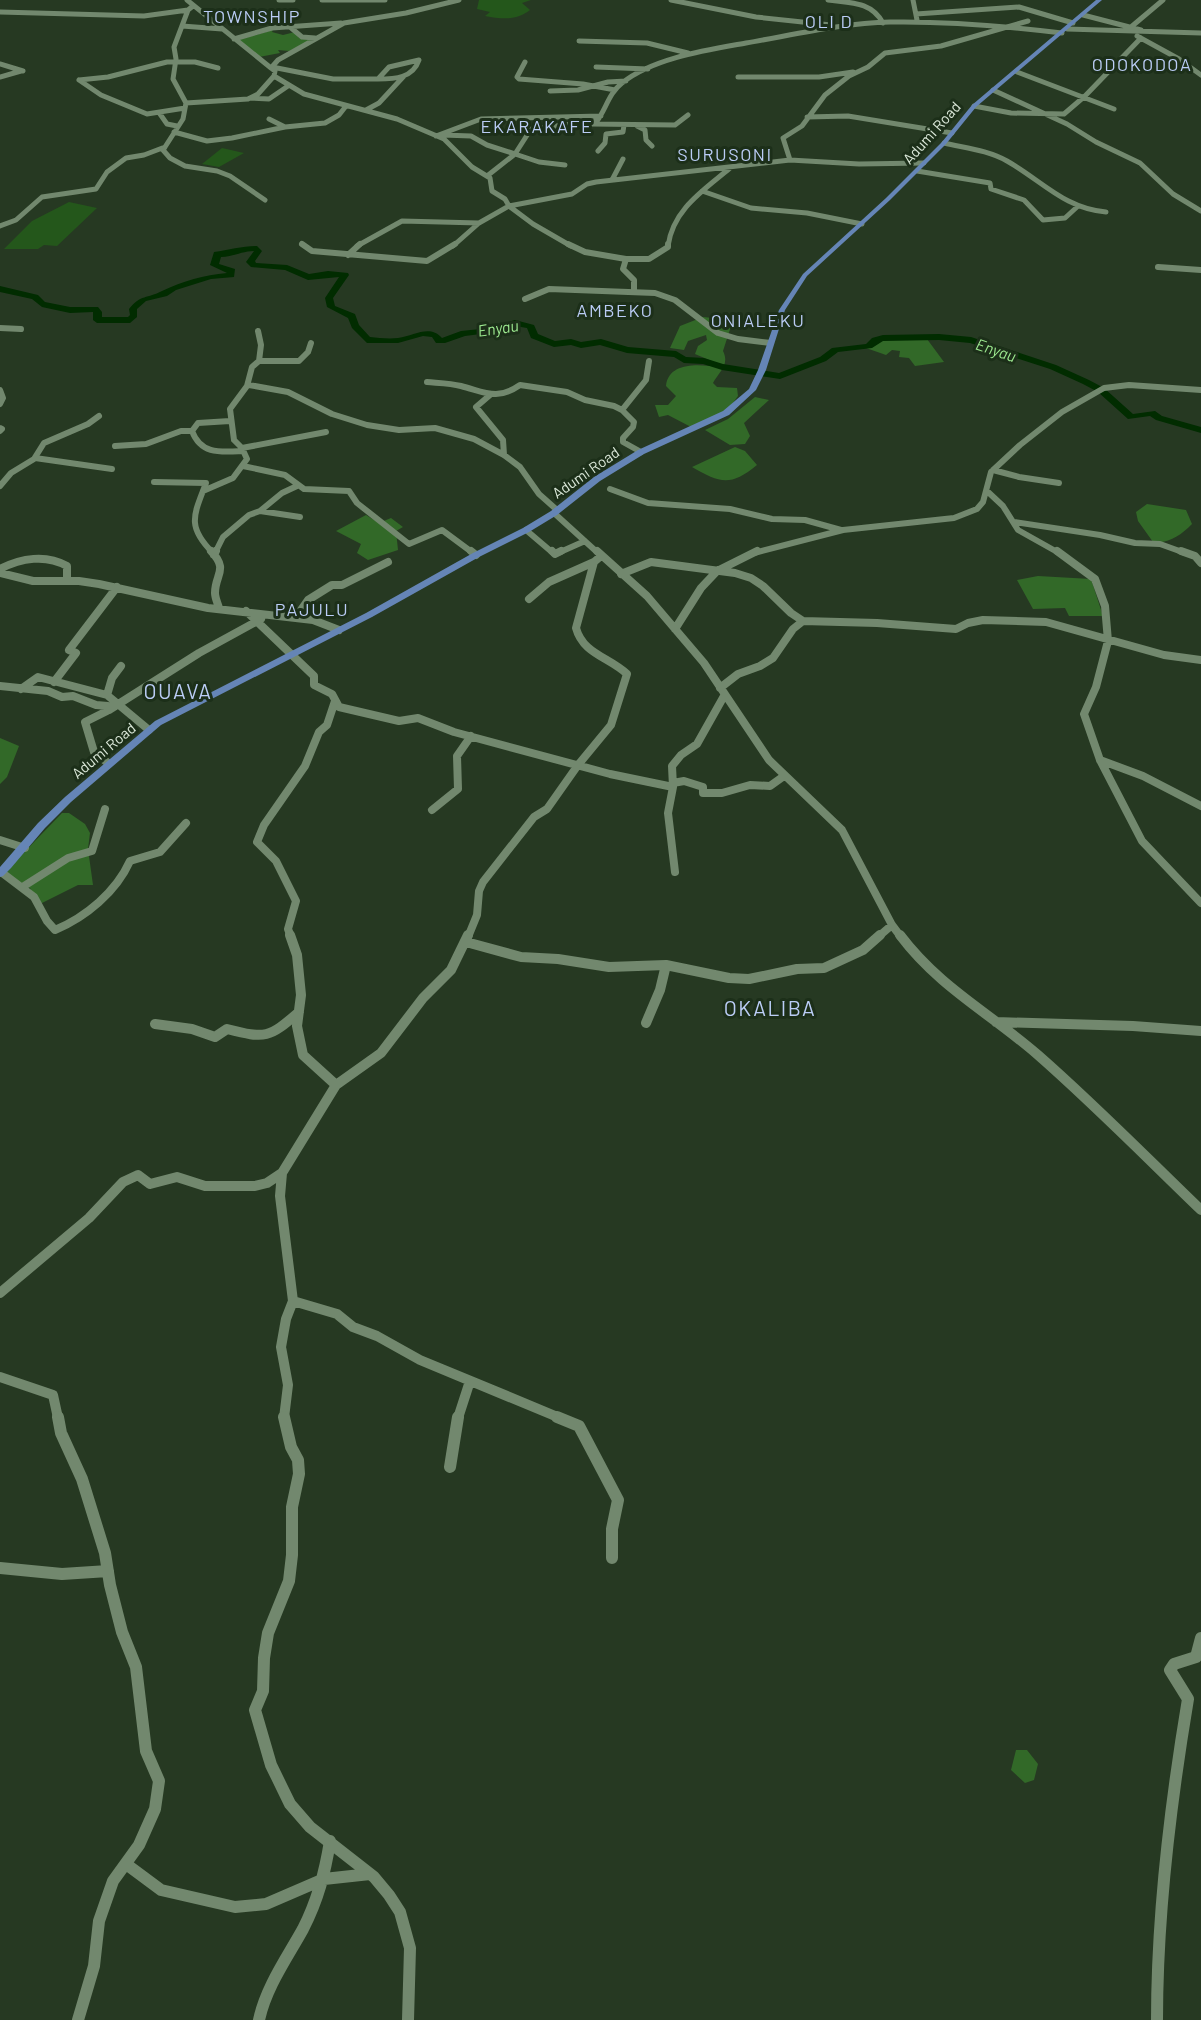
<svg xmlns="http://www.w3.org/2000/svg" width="1201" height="2020" font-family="Barlow,sans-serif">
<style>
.green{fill:#24571b}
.forest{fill:#326928}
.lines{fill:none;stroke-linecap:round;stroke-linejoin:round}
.river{fill:#012c00;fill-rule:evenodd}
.minor-far4{stroke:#72886e;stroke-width:5}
.minor-far3{stroke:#72886e;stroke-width:6}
.minor-far2{stroke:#72886e;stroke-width:8}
.minor-far1{stroke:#72886e;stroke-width:10}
.minor{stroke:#72886e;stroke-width:12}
.major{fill:#6585b6;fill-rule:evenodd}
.labels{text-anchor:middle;stroke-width:6;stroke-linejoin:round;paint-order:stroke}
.far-street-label{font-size:15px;fill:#dce9da;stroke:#1c2f19}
.far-water-label{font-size:16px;font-style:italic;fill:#9eeb91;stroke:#1c2f19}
.far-quarter-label{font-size:18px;letter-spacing:1.5px;fill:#bbcdf6;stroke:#1c2f19}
.quarter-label{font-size:21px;letter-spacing:1.5px;fill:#bbcdf6;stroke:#1c2f19}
</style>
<rect width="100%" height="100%" fill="#263922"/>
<path class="green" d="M479,0H531L522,3L530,10C516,21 502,19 485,16L490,12L477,9Z
M222,148L244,153L219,167L202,164Z
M69,202L97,208L57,246L44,245L38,249H4L32,221Z"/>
<path class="forest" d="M273,30L272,32L283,35L295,32L299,38L312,40L289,51L278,50L280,53L259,57L238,40Z
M703,317L733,320L723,351C730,365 719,372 713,383L717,387L737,388L738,396L727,411L691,427L668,415L659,417L655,405H668L676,396L666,386C668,365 692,364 709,366L714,362L695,354L698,346L707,340L706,335L688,341L684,350L670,348L680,326Z
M885,339H927L944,362L915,366L909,358L899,357L900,351L892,350L886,355L866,348L877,341Z
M755,397L769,400L744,423L750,436L745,444L730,445L705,430L728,419Z
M735,447L745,451L757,465C730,487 720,483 692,467Z
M1147,504L1186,510L1192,524C1181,535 1169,544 1153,542L1138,521L1136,512Z
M366,515L379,523L391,518L403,527L396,531L398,550L368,560L357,553L361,544L336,531Z
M1038,576L1091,579L1103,616H1069L1065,608L1033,609L1017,580Z
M0,738L19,746L7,777L0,784Z
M62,813H69L85,824L90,833L88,849L93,885H78L42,903L36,902L30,888L13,883L6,871Z
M1016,1750H1027L1038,1764L1034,1780L1025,1783L1011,1770Z"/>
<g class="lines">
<path class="river" d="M257,246L262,251L255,261L256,263L287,265L309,274L328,271L348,273L349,275L333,298L335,306L355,314L359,325L370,337C379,338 389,339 398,338C415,336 429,324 442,338L461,331L490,328L515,320L534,325L538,334L555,341L571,339L581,342L601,339L628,347L676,351L686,357L704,358L723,364L779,373L820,357L832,348L866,344L872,338L883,335L939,334L971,337L1056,365L1089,380L1104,388L1133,414L1155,411L1162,416L1201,427V433L1156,420L1150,416L1128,419L1098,392L1083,384L1050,369L970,343L939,340L883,341L872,348L838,352L826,361L780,379L722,370L703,364L684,363L674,357L627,353L600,345L581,348L571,345L554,347L531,338L527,328L515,326L496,332L465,336L445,343H436L432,337L423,336L398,343H367L352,328L348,318L327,307L325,298L339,277L308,280L285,270L251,267L246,262L254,251C242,251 233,257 221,257L219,264L235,269L234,277L211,279L176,290L167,296L146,301L137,309V317L130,323H97L93,320V312L70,313L42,307L32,299L0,292V286L38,295L45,302L70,307H98L102,312V317H128L130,315L129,309C141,294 147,299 162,291C183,281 204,275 227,273L210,265L214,252C229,250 242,246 257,246Z"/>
<path class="minor-far4" d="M187,0L271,68
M279,0H293
M322,0H385
M671,0L756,17L831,25
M828,0C850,3 871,1 883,23
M913,0L917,20
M0,12L144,16L188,10
M916,14L1019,7L1073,23
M1083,15L1141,30
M182,26L222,29
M290,27L302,37L315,38
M1131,27L1163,0
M1067,29L1201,33
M1137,36L1179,59L1201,75
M234,39L272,28L341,23
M579,41L647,43L688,53
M419,60C413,78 395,79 378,79L389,67Z
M525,62L517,77L519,79L583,84L615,90
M0,64L23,71
M272,67L333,79H378
M596,67L648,69
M1017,72L1114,109
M0,77L21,71
M738,77H819L853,72
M79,80L108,77L167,62H195L218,68
M79,80L101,95L147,114L185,108
M993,90L1067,124L1096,142L1140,163L1173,194L1201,211
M550,91L578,90L608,82L626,81
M250,98L269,99L288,86
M186,103L248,99L258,94L274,76
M974,106L1011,113L1064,114L1085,96L1141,38
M366,110L379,103L404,76
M160,114L167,124L177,126
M807,117L848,116L952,133
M269,119L285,127
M592,124L675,125L688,115
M637,126L645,130L646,140L652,146
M174,132L207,141L232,138L285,127L325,123L339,115L346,106
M443,135L471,136L487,145L515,154L487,176
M436,136L481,119L601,116
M944,143C965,148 988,150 1007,161C1041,180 1065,209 1106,212
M165,147L163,150L170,158L185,166L217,171L230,176L265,200
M598,151L605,143L606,134L623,132L624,125
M515,154L531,129L597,121C606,109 609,93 622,83C653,58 707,50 746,43C793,35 842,23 890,22C947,21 1005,26 1062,33
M515,154L539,162L565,165
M924,163L859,164L790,160L783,138L802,126L825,95L849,76L868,67L885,53L941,46L1028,21
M917,171L990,183L991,189L1024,200L1043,220L1065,218L1077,207
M612,180L623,159
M702,191L751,208L807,213L862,224
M0,226L16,220L42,197L96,189L107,172L126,158L144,155L165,147L183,119L186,103L173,79L176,59L174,47L188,10L193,6
M302,244L305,246
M357,246L402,221L479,223L509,206L505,199L492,191L490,178L472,167L444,139L397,119L304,94L274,76L275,71L271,68L278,60L344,23L406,13L459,0
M453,246L479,223
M571,246L533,224L509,206L572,194L587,184L596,182L790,160
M668,246C673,209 704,190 730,168"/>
<path class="minor-far3" d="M302,244L312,251L427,261L455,244
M568,244L585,252L626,259L623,269L634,280V292
M348,255L360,244
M626,259H649L668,247V244
M1158,267L1201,270
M525,299L549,289L655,293L675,300L718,333L738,339L771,343
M0,328L21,329
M259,361H299L308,352L311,343
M427,382C438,383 450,383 461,386C485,392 497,401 520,385L567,392L585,400L614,406L622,410L634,422L633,427L623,438V442L641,452
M249,385L288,392L332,414L367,425L399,430L435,428L474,439L504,455L520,467L539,494L557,510
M0,390L3,398L0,404
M490,395L476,407L503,440L504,455
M622,410L646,380L649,361
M230,421L198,423L192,431C201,455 221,452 243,451
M0,428L2,429L0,431
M115,446L146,444L181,431H192
M242,448L326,432
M35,458L112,469
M243,466L285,475L304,489L349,491L357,503L409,544L442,530L473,553
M993,470L1019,477L1059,483
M154,482L206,483C194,515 186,526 213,553
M0,486L11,473L34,459L44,443L88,424L99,416
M610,489L648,503L730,509L772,519L805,520L841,530
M203,491L233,478L247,459L242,448L234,440L230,409L247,386L252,367L259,361L261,345L258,331
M987,491L1003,506L1018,530L1059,553
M260,511L300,517
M554,513L598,553
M1014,522L1100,535L1135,543L1160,544L1185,553
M526,530L553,553
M215,553L223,537L249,515L260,511L282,493L297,486
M558,553L585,541
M754,553L843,530L954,518L977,509L983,502L991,472L1020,445L1062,412L1104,388L1129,385L1201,390"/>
<path class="minor-far2" d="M211,551C229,570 215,574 215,593C215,598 218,604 219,608
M471,551L476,555
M552,551L555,554L561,551
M597,551L647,596L704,663L769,760L842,830L892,925L901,937
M1057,551L1095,579L1105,606L1108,641L1096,687L1084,714L1100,760L1142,841L1201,903
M1181,551L1195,556L1201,563
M214,555L216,551
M0,569C21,558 46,554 67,566V580
M0,573L33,581H79L99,584L208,608L313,620L339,630
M621,574L651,562L735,573L751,578L763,586L791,613L803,621L877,623L956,629L968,623L983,620L1046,622L1164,655L1201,660
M529,599L549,582L594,562
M246,611L314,676V685L332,694L339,707L399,721L418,718L454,732L610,774L673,787
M296,617L308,600L332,585H342L388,562
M675,629L701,588L717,571L757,551
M54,682L76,653L69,650L117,587
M0,686L48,691L62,697L73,696L96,705L108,706L109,710L85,722L94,752L108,763
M720,688L738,674L760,666L773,658L793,629L803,621
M21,689L38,677L107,695L149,730
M107,695L112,678L121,666
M109,710L199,653L261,619
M1100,760L1143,776L1201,806
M673,787V783L684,781L703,787V793H722L750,785L770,786L784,776
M432,810L458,789L457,756L471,736
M0,840L25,848
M1,872L34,897L47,921L55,930C86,917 116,892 130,861L160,852L186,823
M675,872L668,813L673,787L672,766L681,755L697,744L724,696
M24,886L68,858L92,851L105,809
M291,937L288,929L296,901L276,861L257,842L264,825L305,766L319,732L327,725L335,701
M468,937L477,915L479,891L483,882L534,817L547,809L578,765L611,725L627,674C609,657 583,654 576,628L594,562L601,556
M878,937L892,925"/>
<path class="minor-far1" d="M290,935L297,955L301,995L297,1026L303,1055L336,1085
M900,935C940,988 990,1013 1038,1055C1094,1104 1147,1158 1201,1210
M466,942L521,957L558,959L609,967L666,965L729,978L749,979L797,969L824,968L863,950L880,935
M996,1022L1133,1026L1201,1031
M646,1023L660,990L666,965
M155,1024L192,1029L215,1037L227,1029C266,1039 269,1038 299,1012
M0,1293L89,1218L123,1182L138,1175L150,1184L177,1177L205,1186H255L267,1183L282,1173
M293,1301L337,1314L353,1327L377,1336L420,1360L560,1418
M0,1377L53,1395L58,1418
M284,1418L288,1385L281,1347L286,1319L293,1301L280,1196L282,1173L336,1085L381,1053L423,998L451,970L468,935
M458,1418L470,1381"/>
<path class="minor" d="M58,1417L61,1433L82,1479L105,1553L110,1585L122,1632L136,1667L146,1751L159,1781L155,1809L139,1845L113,1881L99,1921L94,1966L78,2020
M284,1417L291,1447L298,1460L299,1474L292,1507V1555L289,1581L268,1633L264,1658L263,1691L255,1710L271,1765L290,1804L310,1827L374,1877L389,1895L400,1912L410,1948L408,2020
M557,1417L579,1426L618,1500L612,1529V1558
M450,1467L458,1417
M0,1568L62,1574L108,1571
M126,1864L161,1890L235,1907L266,1904L324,1879L370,1874
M259,2020C266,1987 287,1958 303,1929C318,1900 325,1873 330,1841
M1157,2020C1157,1912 1170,1806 1188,1699L1170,1670L1174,1664L1196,1657L1201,1638"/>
<path class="major" d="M1096,0H1102L976,107L946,144L890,200L807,276L785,310L766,370L756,390L729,415L644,454L600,481L557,515L529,532L479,557L372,617L161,725L71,802L45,828L11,868L3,876L0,877V867L38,823L65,797L155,721L366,613L473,553L523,528L551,511L594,477L638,450L723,411L749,389L758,370L779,310L803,274L886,198L942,142L972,105Z"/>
</g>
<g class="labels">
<g class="far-street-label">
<text transform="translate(932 133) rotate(-48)" y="5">Adumi Road</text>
<text transform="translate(586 473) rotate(-35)" y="5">Adumi Road</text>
<text transform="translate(104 751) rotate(-40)" y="5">Adumi Road</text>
</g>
<g class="far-water-label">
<text transform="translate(498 328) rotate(-8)" y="6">Enyau</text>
<text transform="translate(996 350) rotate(19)" y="6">Enyau</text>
</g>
<g class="far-quarter-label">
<text x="252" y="23">TOWNSHIP</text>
<text x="829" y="28">OLI D</text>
<text x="1142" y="71">ODOKODOA</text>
<text x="537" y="133">EKARAKAFE</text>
<text x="725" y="161">SURUSONI</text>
<text x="615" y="317">AMBEKO</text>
<text x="758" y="327">ONIALEKU</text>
<text x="312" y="616">PAJULU</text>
</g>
<g class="quarter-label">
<text x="178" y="699">OUAVA</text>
<text x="770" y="1016">OKALIBA</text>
</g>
</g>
</svg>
